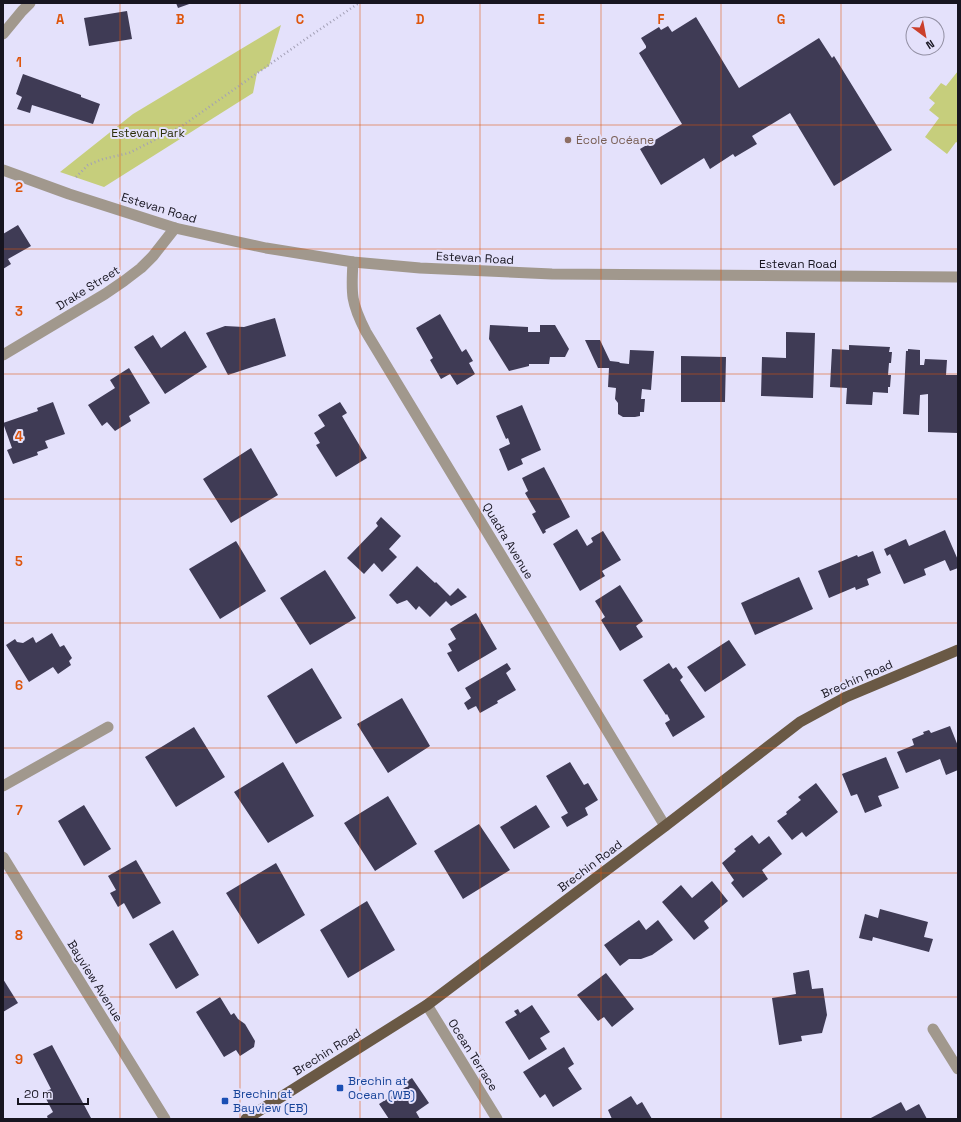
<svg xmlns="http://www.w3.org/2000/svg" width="961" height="1122" font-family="'Space Grotesk',sans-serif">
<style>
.green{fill:#c6ce7c}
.building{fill:#3f3b55}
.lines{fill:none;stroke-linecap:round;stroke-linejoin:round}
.path{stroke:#a3a0b6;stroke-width:2.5;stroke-dasharray:1 3;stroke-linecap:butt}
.minor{stroke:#a1988d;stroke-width:11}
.tertiary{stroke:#a1988d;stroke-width:11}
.primary{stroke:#6a5945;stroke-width:11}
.grid{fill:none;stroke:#de560d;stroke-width:1;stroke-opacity:0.55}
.education-dot{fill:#8d6e63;stroke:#e4e1fb;stroke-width:1.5}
.transit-dot{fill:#1a4fb4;stroke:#e4e1fb;stroke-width:1.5}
.labels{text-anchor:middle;stroke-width:4;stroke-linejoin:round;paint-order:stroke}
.park-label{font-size:12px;fill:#2b2e08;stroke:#e4e1fb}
.education-label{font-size:12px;fill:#785e54;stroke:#e4e1fb;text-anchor:start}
.street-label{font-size:12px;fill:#171520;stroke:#e4e1fb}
.transit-label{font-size:12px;fill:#164399;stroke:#e4e1fb;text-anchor:start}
.grid-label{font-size:13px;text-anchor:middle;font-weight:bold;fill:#de560d;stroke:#e4e1fb;stroke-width:4;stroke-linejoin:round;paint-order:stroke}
</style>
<rect width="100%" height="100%" fill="#e4e1fb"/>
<path class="green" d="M281,25L269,66L257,73L253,93L104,187L60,172L133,114Z
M958,71V143L956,142L947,154L925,137L939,118L929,110L935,103L929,98L941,83L946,86Z"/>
<path class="building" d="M176,3H192L178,8Z
M127,11L132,39L89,46L84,18Z
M696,17L739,88L819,38L832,58L834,56L892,150L834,186L790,113L752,136L757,144L735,157L733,154L710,169L704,158L661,185L640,149L682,124L639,53L646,48V46L641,38L659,27L661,30L668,26L672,32Z
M23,74L81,95V97L100,104L93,124L32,105L30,113L17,109L22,97L16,94Z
M18,225L31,246L8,259L11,264L3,269V234Z
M440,314L462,352L466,349L473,361L469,363L475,374L457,385L450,374L441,379L430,360L433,358L416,328Z
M275,318L286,356L228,375L206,333L225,326L244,327Z
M490,325L528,327V332H540V325H555L569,349L565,357H550L549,364H529V366L509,371L489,339Z
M185,331L207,367L165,394L134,347L153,335L161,348Z
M786,332L815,333L813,398L761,396L762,357L786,358Z
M585,340H600L610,361L619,362L620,363L629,364L630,350L654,351L651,390L642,389L641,399H645L644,412H640V416L635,417H623L618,414V403L615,399L616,388L608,387L609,368H598Z
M849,345L890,347L889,352H892L891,363H889L888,375H891L890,387H888V393L873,392L872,405L846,404L847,388L830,387L832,349L849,350Z
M908,349L920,350V365H924L925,359L947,360L946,375H958V433L928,432V394L920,395L919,415L903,414L906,351H908Z
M681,356L726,357L725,402H681Z
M129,368L150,403L129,416L131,421L115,431L107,422L102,426L88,405L115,388L110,380Z
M53,402L65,434L45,441L48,448L37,452L38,455L13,464L7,450L12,448L3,423L38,411L37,408Z
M340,402L347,413L342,416L367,458L336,477L316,445L320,443L314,433L325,426L318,415Z
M522,405L541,450L521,459L523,464L508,471L499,449L510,444L508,438L506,439L496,416Z
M251,448L278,495L231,523L203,479Z
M544,467L570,517L545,530L546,532L543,534L532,514L536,512L525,493L528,491L522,478Z
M381,517L401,536L389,549L397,557L382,572L374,563L364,574L347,558L378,526L376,523Z
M577,529L587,546L593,542L591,538L603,531L621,560L602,571L605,576L580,591L553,544Z
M945,530L958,560V568L950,571L945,560L924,569L926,575L904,584L890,554L887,556L884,549L906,539L909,546Z
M236,541L266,591L220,619L189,569Z
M873,551L881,573L867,579L869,585L856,590L855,587L829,598L818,571L857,555L858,557Z
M417,566L435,583L436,582L450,596L458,588L467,597L451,606L446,601L430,617L419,606L416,610L407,600L397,604L389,595Z
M325,570L356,618L310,645L280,598Z
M799,577L813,609L755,635L741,603Z
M620,585L643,621L636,626L643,637L620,651L601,620L605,617L595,601Z
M476,613L497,649L458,672L447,653L452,651L448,644L456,639L450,629Z
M52,633L60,647L64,645L72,658L69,661L71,665L58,674L53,667L29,682L6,645L15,639L17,642L23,643L33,637L36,643Z
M729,640L746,665L705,692L687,667Z
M507,663L511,669L506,673L516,690L497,701L498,703L480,713L476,706L468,710L464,703L471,698L465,688Z
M669,663L673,669L676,667L683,677L680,680L705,717L673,737L665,723L670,720L667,714L666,715L643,680Z
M312,668L342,718L296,744L267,696Z
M402,698L430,746L388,773L357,724Z
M950,726L958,746V770L946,775L940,759L906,773L897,752L914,745L912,739L924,734L923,732L929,730L931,733Z
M194,727L225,777L176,807L145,757Z
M886,757L899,788L878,796L882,806L865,813L857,794L851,796L842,774Z
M283,762L314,816L268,843L234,792Z
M570,762L584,785L588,783L598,800L585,808L588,815L567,827L561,817L568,813L546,776Z
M816,783L838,812L806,837L802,832L792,840L777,821L787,814L786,812L801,800L798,797Z
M388,796L417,844L375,871L344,823Z
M84,805L111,849L84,866L58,821Z
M536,805L550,827L514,849L500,827Z
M479,824L510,870L463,899L434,851Z
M752,835L759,844L769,836L782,854L762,870L768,879L743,898L731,883L734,880L722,863L736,851L734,849Z
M136,860L161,903L133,919L124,903L118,907L110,893L116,890L108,876Z
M276,863L305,915L258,944L226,893Z
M712,881L728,901L704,921L709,928L694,940L662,902L681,885L692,898Z
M367,901L395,950L348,978L320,930Z
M880,909L928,922L924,937L933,939L929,952L873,937L872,941L859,938L865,914L878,918Z
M639,920L646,930L658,920L673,940L652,955L641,959H629L620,966L604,945Z
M173,930L199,975L176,989L149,944Z
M809,970L812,989L823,988L827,1015L822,1033L801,1036L802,1041L779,1045L772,998L796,994L793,973Z
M606,973L634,1009L612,1027L604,1017L598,1021L577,995Z
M3,979L18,1003L3,1012Z
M220,997L231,1015L234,1013L238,1019L245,1024L255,1041L254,1047L240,1056L236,1050L224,1057L196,1012Z
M532,1005L550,1032L540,1038L547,1049L529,1060L505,1022L517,1015L514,1011L518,1009L520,1013Z
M52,1045L91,1118L89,1119H48L47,1116L53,1112L43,1093L51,1089L33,1054Z
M564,1047L574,1064L568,1068L582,1089L553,1107L545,1094L540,1098L523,1072Z
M412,1078L429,1103L416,1112L420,1119H389L379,1104L406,1087L404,1083Z
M631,1096L637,1105L642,1102L652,1119H612L608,1110Z
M901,1102L906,1111L919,1104L927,1119H869Z"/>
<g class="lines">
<path class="path" d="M76,177L88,165L103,159L129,153L182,126L310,36L359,3"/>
<path class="minor" d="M3,34L22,11L30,3
M353,262C351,294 351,303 366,332L665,826
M3,355L105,294L124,281L141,268L153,256L175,228
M3,786L108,727
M3,857L165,1119
M427,1005L497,1119
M933,1029L958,1069"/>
<path class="tertiary" d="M3,170L69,194L175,228L266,248L353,262L420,268L552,274L958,277"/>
<path class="primary" d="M246,1119L427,1005L665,826L800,722L846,697L958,650"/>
</g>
<path class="grid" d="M120,3V1119M240,3V1119M360,3V1119M480,3V1119M601,3V1119M721,3V1119M841,3V1119M3,125H958M3,249H958M3,374H958M3,499H958M3,623H958M3,748H958M3,873H958M3,997H958"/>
<circle class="education-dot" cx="568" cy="140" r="4"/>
<g class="transit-dot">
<rect x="336" y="1084" width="8" height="8" rx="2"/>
<rect x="221" y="1097" width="8" height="8" rx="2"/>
</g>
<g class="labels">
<g class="park-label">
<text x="148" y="137">Estevan Park</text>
</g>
<g class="education-label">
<text x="576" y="144">École Océane</text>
</g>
<g class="street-label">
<text transform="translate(159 208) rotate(17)" y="4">Estevan Road</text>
<text transform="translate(475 258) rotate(3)" y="4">Estevan Road</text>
<text x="798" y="268">Estevan Road</text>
<text transform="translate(88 288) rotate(-32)" y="4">Drake Street</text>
<text transform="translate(508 541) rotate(59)" y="4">Quadra Avenue</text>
<text transform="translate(857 679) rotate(-24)" y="4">Brechin Road</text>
<text transform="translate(590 866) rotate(-37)" y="4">Brechin Road</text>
<text transform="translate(95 981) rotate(58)" y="4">Bayview Avenue</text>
<text transform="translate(327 1052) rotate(-32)" y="4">Brechin Road</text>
<text transform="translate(473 1055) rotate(58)" y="4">Ocean Terrace</text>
</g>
<g class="transit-label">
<text x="348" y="1085">Brechin at<tspan x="348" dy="14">Ocean (WB)</tspan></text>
<text x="233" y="1098">Brechin at<tspan x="233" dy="14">Bayview (EB)</tspan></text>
</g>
</g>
<g class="grid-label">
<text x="60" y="24">A</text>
<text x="180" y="24">B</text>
<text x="300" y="24">C</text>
<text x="420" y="24">D</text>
<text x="541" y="24">E</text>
<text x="661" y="24">F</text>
<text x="781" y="24">G</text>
<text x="19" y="67">1</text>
<text x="19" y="192">2</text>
<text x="19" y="316">3</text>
<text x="19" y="441">4</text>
<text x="19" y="566">5</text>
<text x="19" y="690">6</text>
<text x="19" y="815">7</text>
<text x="19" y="940">8</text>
<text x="19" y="1064">9</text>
</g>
<rect width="961" height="1122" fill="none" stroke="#171520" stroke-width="8"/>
<g transform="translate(925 36) rotate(148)"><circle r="19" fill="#e4e1fb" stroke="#928fa3"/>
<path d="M0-3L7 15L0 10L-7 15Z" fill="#cb3f2b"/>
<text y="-6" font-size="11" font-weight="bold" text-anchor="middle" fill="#171520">N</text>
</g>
<path d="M18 1098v6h70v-6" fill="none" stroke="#171520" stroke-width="2"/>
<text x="24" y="1098" font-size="12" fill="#171520" stroke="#e4e1fb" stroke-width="3" paint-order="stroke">20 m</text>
</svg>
